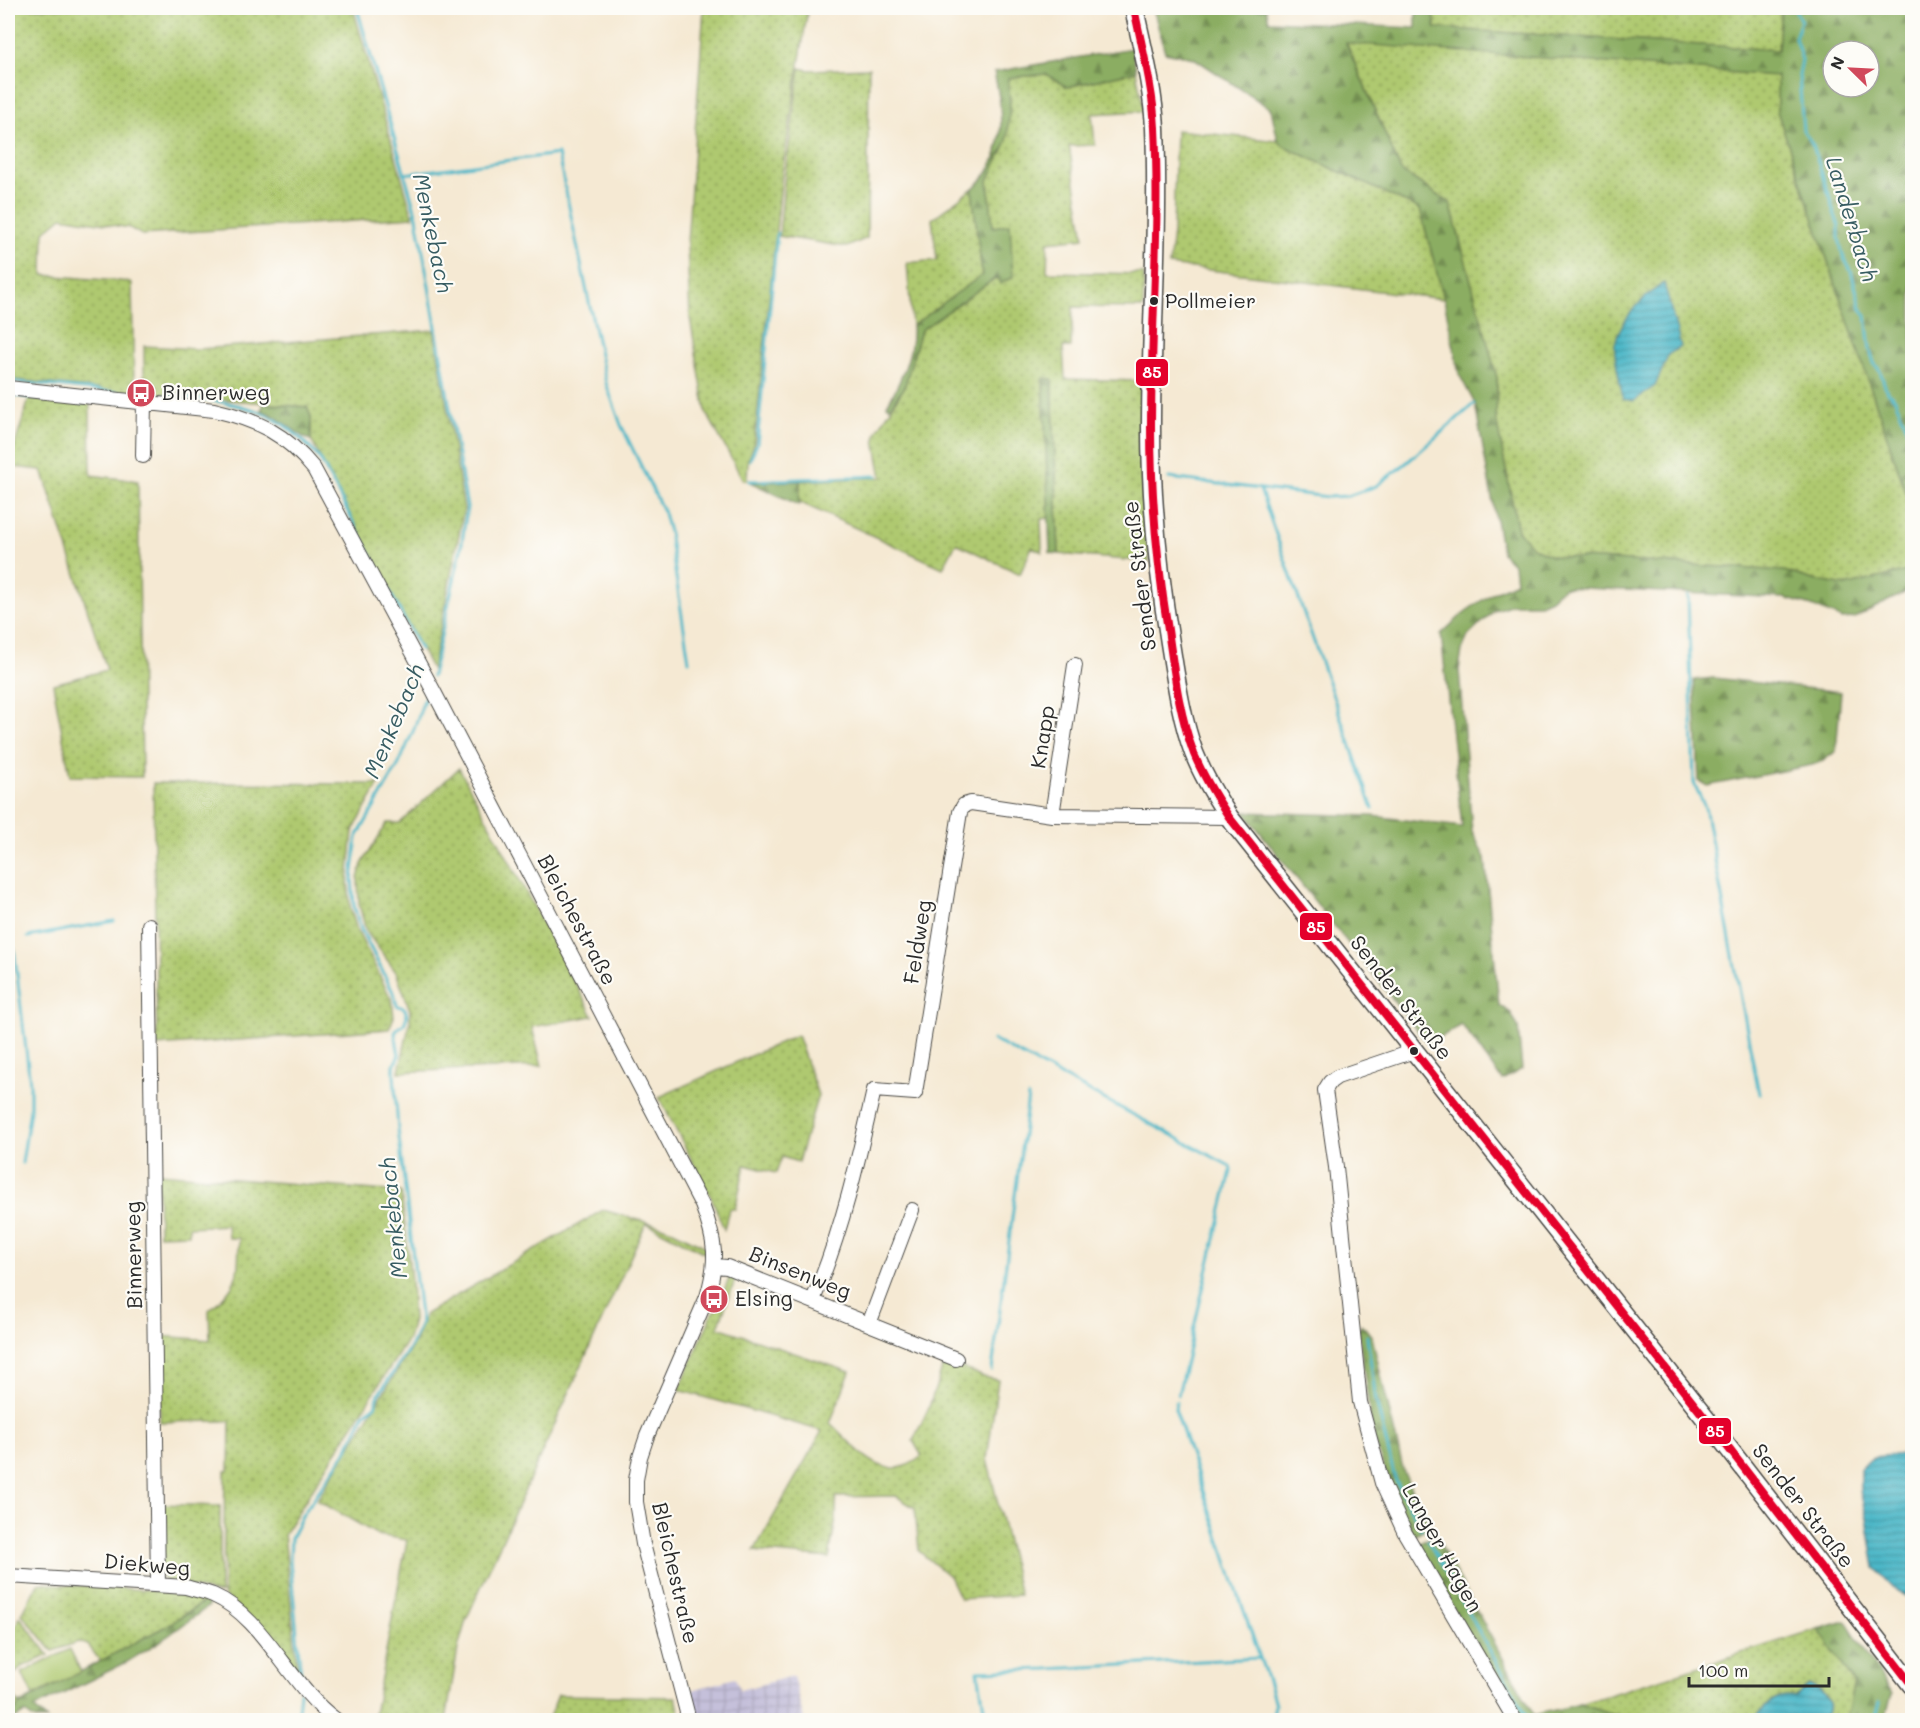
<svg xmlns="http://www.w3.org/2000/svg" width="1920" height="1728" font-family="Mali,sans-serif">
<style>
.industrial{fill:url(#industrial-grid)}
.grass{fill:url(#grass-dots);stroke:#6d7a4d;stroke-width:1.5}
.forest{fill:url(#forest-firs);stroke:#5b6c46;stroke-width:1.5;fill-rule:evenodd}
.pitch{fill:#afc96f;stroke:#6d7a4d;stroke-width:1.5}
.water{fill:url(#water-rules);stroke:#3c717a;stroke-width:1.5}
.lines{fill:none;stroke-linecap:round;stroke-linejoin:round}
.stream{stroke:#4cb7c8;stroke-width:3}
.minor-casing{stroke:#494844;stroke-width:16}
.major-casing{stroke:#494844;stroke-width:21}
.minor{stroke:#fff;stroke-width:14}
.major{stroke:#fff;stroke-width:18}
.bus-1-casing{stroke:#fdfcf7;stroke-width:12}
.bus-1{stroke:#e4002b;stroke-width:8}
.bus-dot{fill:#2b2b2b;stroke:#fdfcf7;stroke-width:2}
.labels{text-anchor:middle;stroke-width:4.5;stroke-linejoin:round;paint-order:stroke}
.bus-label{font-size:20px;fill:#2b2b2b;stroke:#fdfcf7;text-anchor:start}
.poi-label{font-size:21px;fill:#2b2b2b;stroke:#fdfcf7;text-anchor:start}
.street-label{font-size:21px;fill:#2b2b2b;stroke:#fdfcf7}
.water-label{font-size:22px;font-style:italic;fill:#375c62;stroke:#fdfcf7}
.line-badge{stroke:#fdfcf7;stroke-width:2}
.badge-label{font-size:16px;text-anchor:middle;font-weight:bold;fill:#fff}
</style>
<defs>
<pattern id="industrial-grid" width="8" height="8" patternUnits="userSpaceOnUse" patternTransform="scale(1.5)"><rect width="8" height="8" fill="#c5c0da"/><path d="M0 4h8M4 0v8" fill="none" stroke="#a9a5bb"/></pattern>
<pattern id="grass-dots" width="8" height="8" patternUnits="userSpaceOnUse" patternTransform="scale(1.5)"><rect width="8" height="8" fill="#afc96f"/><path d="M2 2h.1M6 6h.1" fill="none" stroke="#8fa35b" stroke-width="1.8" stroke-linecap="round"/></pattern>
<pattern id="forest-firs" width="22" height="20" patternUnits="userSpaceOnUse" patternTransform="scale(1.5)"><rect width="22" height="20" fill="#8bad62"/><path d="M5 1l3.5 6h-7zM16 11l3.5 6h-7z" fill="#728d51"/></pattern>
<pattern id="water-rules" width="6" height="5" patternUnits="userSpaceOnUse" patternTransform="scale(1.5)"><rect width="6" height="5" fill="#4cb7c8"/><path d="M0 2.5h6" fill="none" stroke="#3f95a3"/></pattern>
</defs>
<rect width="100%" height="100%" fill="#fdfcf7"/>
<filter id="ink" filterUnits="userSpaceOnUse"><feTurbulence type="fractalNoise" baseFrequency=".0167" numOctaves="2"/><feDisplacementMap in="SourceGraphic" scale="12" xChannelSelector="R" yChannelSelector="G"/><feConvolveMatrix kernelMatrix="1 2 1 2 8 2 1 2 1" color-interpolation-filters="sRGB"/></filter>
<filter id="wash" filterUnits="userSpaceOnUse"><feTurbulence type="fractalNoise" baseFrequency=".008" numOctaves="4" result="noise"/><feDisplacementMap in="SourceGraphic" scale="24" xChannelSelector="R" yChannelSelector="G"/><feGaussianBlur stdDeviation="1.35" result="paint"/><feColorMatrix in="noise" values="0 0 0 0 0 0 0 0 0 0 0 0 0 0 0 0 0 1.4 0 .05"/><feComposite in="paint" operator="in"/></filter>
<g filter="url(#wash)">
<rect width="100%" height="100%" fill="#f5e9d3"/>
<path class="industrial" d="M793,1676L804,1720H699L692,1690L735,1678L740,1690Z"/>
<path class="grass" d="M8,8H353L413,217L142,235L130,228L62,217L44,232L43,275L131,282L132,285L134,390L132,393L8,379Z
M704,8H808L782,173L754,445L748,461L747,480H743L706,412L690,318L687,243Z
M1434,8H1781L1778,50L1435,28Z
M1346,42L1778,76L1777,111L1912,510V570L1845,586L1813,580L1784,571L1551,556L1532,547L1518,531L1496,419L1497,378L1450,203L1401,171Z
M800,68L809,70L869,68L867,238L847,247L779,236L785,173Z
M1136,71L1144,111L1092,114L1095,145L1069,146L1084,238L1048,242L1047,272L1144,274L1143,308L1073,307L1071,347H1063L1065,379L1143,381C1140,442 1142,502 1149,562L1059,554L1052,379H1043L1049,518L1041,519L1042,552L1032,547L1020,574L956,543L943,568L799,502L800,481L882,477L875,439L877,431L904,388L921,330L997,277L1009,224L993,228L988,180L1007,140L1010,102L1008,78L1046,74L1068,87Z
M1176,130L1278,141L1284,146L1420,209L1444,299L1169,265L1173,232Z
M972,189L982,275L912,326L907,263L937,260L932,219Z
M434,330L464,509L432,670L311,440V417L307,407L144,392V346L199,349Z
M29,399L90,404L91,475L138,481L142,777L70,776L53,684L107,670L42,470L13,467V451Z
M459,768L593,1016L532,1027L542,1066L399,1072L410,1021V1010L396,972L366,931L359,904L358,878L362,864L387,823H400Z
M153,783L379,784L353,831L348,880L350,907L357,930L392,1001L394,1017L389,1029L157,1046Z
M797,1035L818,1095L798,1162L782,1157L776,1173L745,1165L735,1209H729L724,1229L712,1199L659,1097Z
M158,1173L401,1192L411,1281L413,1320L408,1339L284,1534L298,1676L223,1595L225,1471H229L230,1421L160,1422V1336L210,1340L209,1310C240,1285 238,1276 239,1238H228L227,1225L189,1227V1234L159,1235Z
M603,1210L667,1228L706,1247L705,1253L646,1223L466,1620L458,1648L446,1720H373L407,1540L378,1535L317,1500L415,1342L425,1314Z
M730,1275H737L718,1327L850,1372L830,1423C858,1449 884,1488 922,1456L913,1441L929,1407L945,1360L984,1377L998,1380L987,1459L1020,1595L960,1599L949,1576L919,1551L915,1508L896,1496L836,1497V1518L829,1558L754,1551L822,1431L679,1390L712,1314L719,1305Z
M160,1504L220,1506V1594L166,1581L160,1575Z
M38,1583L164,1591L206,1600L168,1625L101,1662L88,1645L78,1642L53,1651L22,1614Z
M20,1617L49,1655L22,1667L8,1680L9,1692L20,1704L8,1718V1641Z
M1818,1629L1854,1682L1846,1720H1823C1835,1706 1826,1688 1808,1685L1795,1697C1773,1693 1767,1706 1753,1720H1629L1580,1704Z
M558,1695L676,1697L681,1720H548Z"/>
<path class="forest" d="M1153,8H1266L1269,21L1416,28V8H1434L1435,28L1778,50L1781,8H1912V510L1777,111V76L1346,43L1401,171L1450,203L1497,378L1496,419L1518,531L1532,547L1551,556L1784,571L1813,580L1845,586L1912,570V589L1854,618L1842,619L1812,606L1784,598L1564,587L1551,599L1540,604H1513L1495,610L1468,636L1462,650L1459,670L1472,831L1485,858L1499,1005L1511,1013L1518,1027L1522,1069L1502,1080L1462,1025L1428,1044L1244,812L1373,816L1462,827L1441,634L1466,611L1493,593L1516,582L1514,565L1502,553L1475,404L1459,374L1444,299L1420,209L1284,146L1278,141L1271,109L1194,58L1165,52ZM1833,51H1869V87H1833Z
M1132,48L1136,71L1067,87L1046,74L1008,78L1010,102L1007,141L988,180L993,227L1010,224L1013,277L1000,284L997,277L921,330L904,388L890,407L887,405C900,383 914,352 912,326L982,275L972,189C976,185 982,181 985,176C1007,146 1002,105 994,72Z
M1043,378L1052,379L1059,554L1050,553Z
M264,404L307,407L311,417V440L305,438L274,416L261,410Z
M800,481L799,505L750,482Z
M1714,678L1841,692L1836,751L1823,761L1812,765L1707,786L1699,781L1694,680Z
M1362,1324L1372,1337L1404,1473L1430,1527L1414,1536L1394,1498L1373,1436L1358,1329Z
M1435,1535L1534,1715L1580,1704L1629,1720H1514L1419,1544Z
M207,1600L209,1606L161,1641L127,1662L34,1708L47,1720H35L25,1713L13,1720H8L20,1704L33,1697L168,1625Z
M1846,1621L1892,1694L1884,1720H1846L1854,1682L1818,1629Z"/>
<path class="pitch" d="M70,1649L81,1672L33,1696L22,1673Z"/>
<path class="water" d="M1664,283L1681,347L1669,354L1655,386L1634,401L1623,399C1621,386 1613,355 1615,344C1620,319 1644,296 1664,283Z
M1912,1453V1600L1898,1592L1875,1568L1867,1519L1860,1491V1469L1873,1457Z
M1808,1685C1825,1688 1835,1706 1823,1720H1753C1767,1706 1773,1693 1795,1697Z"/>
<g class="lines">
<path class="stream" d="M357,8L417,217L467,508L461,549L432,676
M1794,8L1801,21L1795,38L1802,60L1799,75L1803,130L1813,145L1827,190L1831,198L1832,207L1839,226V238L1843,256L1851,271L1861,308L1866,316L1870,350L1874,363L1880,371L1887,392L1895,399L1908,431L1912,435
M404,174L558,154L606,383L621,425L664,513L669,532L689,661
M8,381L132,394
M8,395L83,403
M145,395C184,399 239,398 274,419C292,429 306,443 320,459L420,649
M750,460L757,444L777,233
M1169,478L1328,497L1348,496L1376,486L1405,464L1474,404
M749,481L877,476
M1260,489L1373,809
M1688,596L1694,783L1705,807L1759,1094
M28,937L114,921
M14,949L30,1083V1110L22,1163
M993,1040L1230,1166L1231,1171L1178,1395
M1367,1336L1376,1400L1395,1479L1421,1529
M992,1370L1028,1097
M1176,1402L1175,1409L1272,1693L1275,1705L1272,1720
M1428,1541L1529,1720
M301,1677L290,1561L291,1538L303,1514L345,1453L365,1413L375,1406L379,1394L410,1347L421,1323L398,1129L394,1074V1065L399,1055L395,1033L398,1028L404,1024L407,1016L405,1009L397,1005L393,992L361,929L354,906L352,879L357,837L399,764L414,729L428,688
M297,1720L300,1692
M986,1720L978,1671L1047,1669L1259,1658
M1875,1720L1880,1702"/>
</g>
</g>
<g filter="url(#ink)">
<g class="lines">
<g class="minor-casing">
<path id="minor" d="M8,388L214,410C257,420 285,433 314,469L433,690L702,1205C716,1241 718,1260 707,1297L647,1436L640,1457L636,1480V1502L643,1544L689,1720
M143,456L144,402
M1052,815L1075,665
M149,925L158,1585
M1414,1051L1337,1077L1330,1082L1325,1090L1336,1167L1360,1402L1382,1483L1405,1533L1515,1720
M715,1266L727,1267L956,1359
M813,1300C842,1232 858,1161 874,1090L915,1093L960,812L964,805L971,803L1052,815L1229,817
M869,1324L912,1210
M8,1576L186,1587C194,1590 204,1591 213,1595C264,1617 289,1686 336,1720"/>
</g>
<g class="major-casing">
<path id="major" d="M1134,8C1142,47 1153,87 1155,128C1159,227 1151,327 1151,427C1151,499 1158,571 1170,643C1176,680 1181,718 1194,753C1203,776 1216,797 1229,817L1709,1423L1912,1685"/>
</g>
<use href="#minor" class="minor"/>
<use href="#major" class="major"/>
<g class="bus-1-casing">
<path id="bus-1" d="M1134,8C1142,48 1153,88 1155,128C1160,228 1151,327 1151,427C1151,495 1157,563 1168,630C1174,671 1179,714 1194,754C1203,776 1216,797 1229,817L1709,1423L1912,1685"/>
</g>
<use href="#bus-1" class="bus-1"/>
</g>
</g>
<defs>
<g id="bus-disc" transform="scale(1.5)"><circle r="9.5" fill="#d1495b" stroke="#fdfcf7"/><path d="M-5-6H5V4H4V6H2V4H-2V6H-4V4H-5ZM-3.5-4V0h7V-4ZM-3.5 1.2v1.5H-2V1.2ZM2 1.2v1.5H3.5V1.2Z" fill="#fff"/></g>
</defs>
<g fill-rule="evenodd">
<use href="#bus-disc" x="141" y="393"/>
<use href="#bus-disc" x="714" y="1299"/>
</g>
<g class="bus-dot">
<circle cx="1154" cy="301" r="5"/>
<circle cx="1414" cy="1051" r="5"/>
</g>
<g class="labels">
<g class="bus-label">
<text x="1165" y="308">Pollmeier</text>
</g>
<g class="poi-label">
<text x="162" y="400">Binnerweg</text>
<text x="735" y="1306">Elsing</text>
</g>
<g class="street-label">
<text transform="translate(1140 576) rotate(-97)" y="7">Sender Straße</text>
<text transform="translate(1043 737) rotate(-81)" y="7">Knapp</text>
<text transform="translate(577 920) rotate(62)" y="7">Bleichestraße</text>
<text transform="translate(918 942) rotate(-81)" y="7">Feldweg</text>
<text transform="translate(1401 998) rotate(52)" y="7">Sender Straße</text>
<text transform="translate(134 1255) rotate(-91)" y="7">Binnerweg</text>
<text transform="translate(800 1273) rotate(22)" y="7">Binsenweg</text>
<text transform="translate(1803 1506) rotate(52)" y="7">Sender Straße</text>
<text transform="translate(1442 1548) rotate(61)" y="7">Langer Hagen</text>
<text transform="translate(147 1565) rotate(5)" y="7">Diekweg</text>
<text transform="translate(675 1573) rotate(77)" y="7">Bleichestraße</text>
</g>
<g class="water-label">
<text transform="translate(1852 219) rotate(73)" y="8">Landerbach</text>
<text transform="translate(433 233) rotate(78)" y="8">Menkebach</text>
<text transform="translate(394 721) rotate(-67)" y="8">Menkebach</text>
<text transform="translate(393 1218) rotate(-96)" y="8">Menkebach</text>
</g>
</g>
<g class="line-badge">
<rect x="1135" y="358" width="34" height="29" rx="6" fill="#e4002b"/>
<rect x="1299" y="912" width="34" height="29" rx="6" fill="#e4002b"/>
<rect x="1698" y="1417" width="34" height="28" rx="6" fill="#e4002b"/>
</g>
<g class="badge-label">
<text x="1152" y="378">85</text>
<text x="1316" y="933">85</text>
<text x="1715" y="1437">85</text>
</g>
<rect width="1920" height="1728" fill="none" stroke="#fdfcf7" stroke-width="30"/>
<g transform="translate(1851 69) rotate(294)"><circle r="28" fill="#fdfcf7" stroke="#a9a8a5" stroke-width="1.5"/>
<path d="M0-4.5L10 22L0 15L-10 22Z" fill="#d1495b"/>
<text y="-9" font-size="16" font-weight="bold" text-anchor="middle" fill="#2b2b2b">N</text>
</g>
<path d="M1689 1677v9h140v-9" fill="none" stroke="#2b2b2b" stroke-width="3"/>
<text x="1698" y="1677" font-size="18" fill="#2b2b2b" stroke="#fdfcf7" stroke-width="4.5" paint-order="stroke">100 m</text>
</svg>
